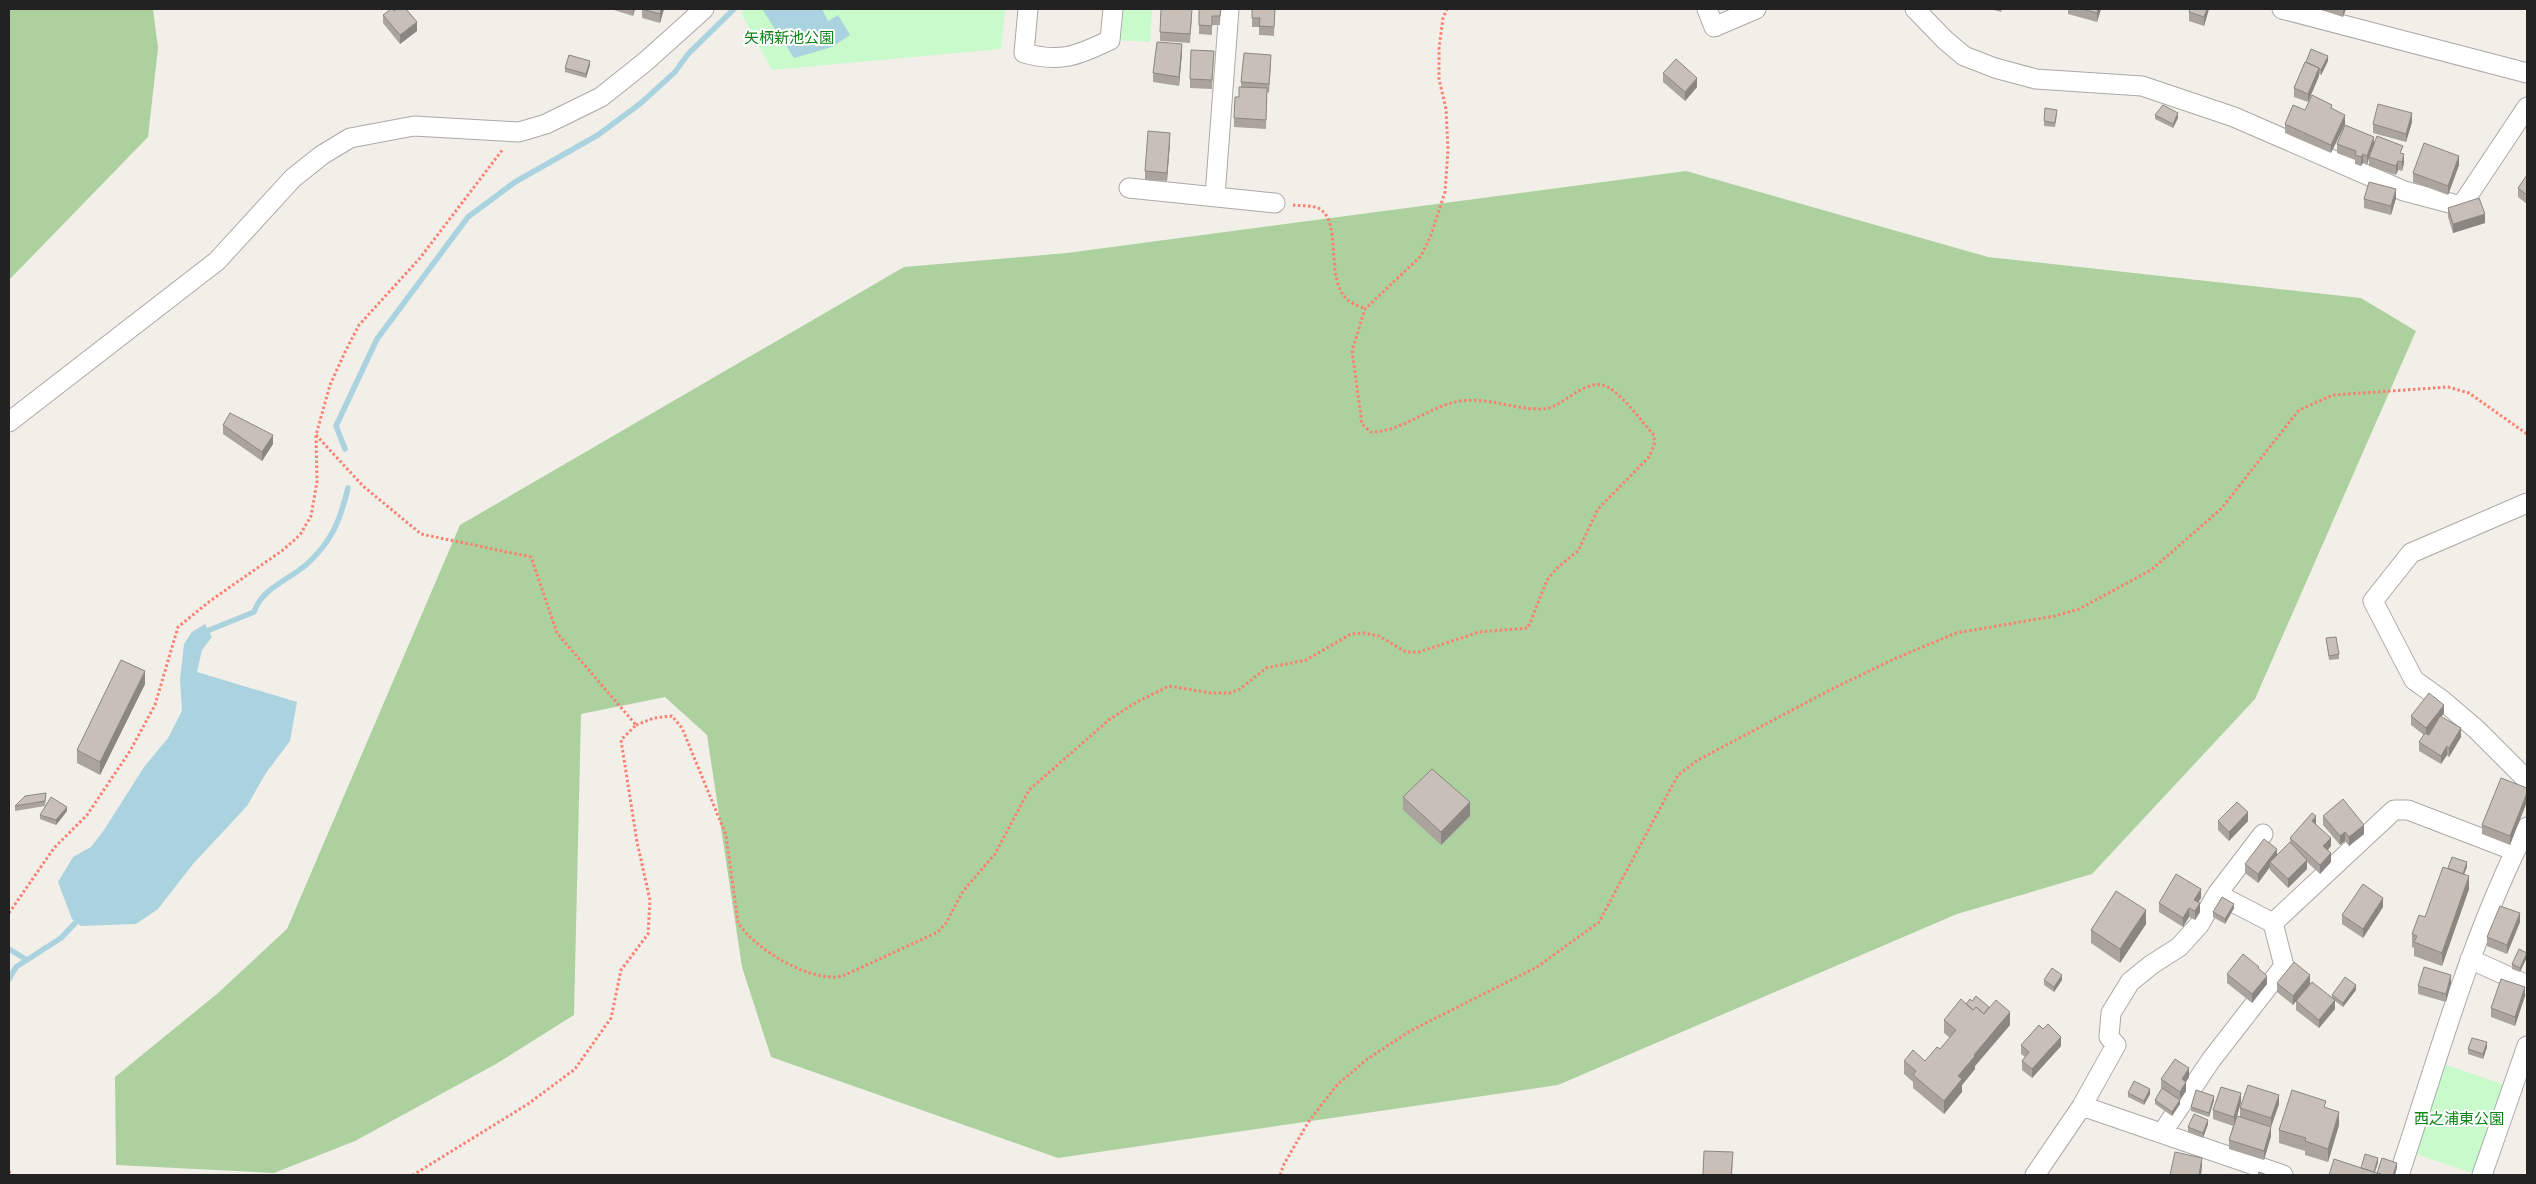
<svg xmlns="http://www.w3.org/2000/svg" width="2536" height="1184" font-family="'Titillium Web','Noto Sans JP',sans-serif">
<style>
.forest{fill:#add19e}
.park{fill:#c8facc}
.water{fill:#aad3df}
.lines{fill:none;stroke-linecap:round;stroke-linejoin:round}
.stream{stroke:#aad3df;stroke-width:5.5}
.minor-casing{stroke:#a9a9a9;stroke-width:21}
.path{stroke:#fa8072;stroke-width:3;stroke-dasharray:2.5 2.5;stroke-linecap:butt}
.minor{stroke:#fff;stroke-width:19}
.wall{fill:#aba49e}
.shaded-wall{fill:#8b8681}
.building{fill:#c7bfb8;stroke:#8b8681}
.labels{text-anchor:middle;stroke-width:4;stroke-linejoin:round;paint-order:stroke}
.park-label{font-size:15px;fill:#0c8416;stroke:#fff}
</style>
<rect width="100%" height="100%" fill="#f2efe9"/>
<path class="forest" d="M9,9H153L158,48L148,137L9,280Z
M1686,171L1988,257L2361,298L2416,331L2255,699L2092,874L1957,914L1558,1085L1058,1158L771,1057L742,967L707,735L665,697L581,714L574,1015L496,1064L355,1141L274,1173L116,1165L115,1077L218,993L287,929L460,525L904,267L1067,253Z"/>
<path class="park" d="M745,9H1005L1001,49L772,70L741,13Z
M1121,9H1152L1150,42L1119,40Z
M2443,1064L2505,1085L2476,1174L2413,1153Z"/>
<path class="water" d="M762,9H822L828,21L838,15L850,35L832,47L794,58Z
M205,624L212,637L202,650L197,672L297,702L290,741L266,773L247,806L193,864L158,909L136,924L81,926L72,919L58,882L73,857L91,847L104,830L144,767L168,738L182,711L180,680L184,644L192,632Z"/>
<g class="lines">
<path class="stream" d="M345,449L336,426L377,339L468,217L515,182L598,135L641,103L675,72L688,54L734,9
M202,633L254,612C262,588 289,580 307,564C332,541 340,521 348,488
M9,949L27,960
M9,979L16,967L61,938L80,918"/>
<g class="minor-casing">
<path id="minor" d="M1028,9L1024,53C1060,63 1077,56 1110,40L1113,9
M1707,9L1714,27L1756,9
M1915,9L1945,40L1964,56L1995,68L2036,79L2142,86L2234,117L2404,191L2461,206L2527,107
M2282,9L2527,73
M1129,188L1275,203
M1215,196L1229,9
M9,422L217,261L293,178L322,155L350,138L414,126L519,132L546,124L601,97L645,62L704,9
M2527,503L2411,553L2373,601L2414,680L2442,700L2476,729L2527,780
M2273,923L2394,810H2408L2515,851
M2470,959L2527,985
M2082,1106L2283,1175
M2162,1133L2211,1060L2284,966L2273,923L2217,894
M2035,1175L2082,1106L2116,1045L2109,1037L2111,1013L2130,982L2151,965L2179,947L2199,925L2217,894L2263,834
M2399,1175C2438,1058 2471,937 2527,827
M2482,1175L2527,1046"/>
</g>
<path class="path" d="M1293,205C1301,206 1313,205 1320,209C1343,224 1324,280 1348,300C1352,304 1360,306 1365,309
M316,435L363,486L421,534L531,557L557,633L636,725L621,740L637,842L650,900L648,934L621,970L611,1018L575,1069L528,1104L413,1175
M636,725L654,718L672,716L682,728L726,835L738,923C755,948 799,975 830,977C835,978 841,976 845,975L938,932L946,923L963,891L995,854L1029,790L1110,719L1135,703L1169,686L1211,693H1230L1240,689L1266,668L1306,660L1351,634L1364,633L1379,636L1406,652H1419L1479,632L1528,628L1547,580L1557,568L1578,551L1598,509L1649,457L1655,442L1653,434C1641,421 1618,388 1602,385C1593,383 1584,388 1577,392C1566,398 1556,408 1543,409C1515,410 1490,397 1460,401C1429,406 1402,432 1371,432L1362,424L1352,351L1365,309L1421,256L1431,235L1445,192L1448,150L1446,109L1439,79V49L1443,18L1447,9
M9,913L54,848L87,815L130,751L155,705L178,627L210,601L283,550L300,535L311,516L317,482L316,435L330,385L345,352L359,325L420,258L503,149
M9,1171L11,1175
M1280,1175L1284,1164L1309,1121L1337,1085L1366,1060L1410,1031L1537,967L1599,922L1678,775L1698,760L1830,690L1894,659L1956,633L2055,616L2079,609L2151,570L2221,509L2299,410L2333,395L2448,387L2469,393L2527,434"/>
<use href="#minor" class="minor"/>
</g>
<path class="wall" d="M614,9H635L633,16L614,10Z
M642,9H664L660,23L642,18Z
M1199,9H1221L1220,25H1212V35L1199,34Z
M1252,9H1275L1274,36L1259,35V27H1252Z
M1990,9H2002L2001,12Z
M2068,9H2101L2097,22L2068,14Z
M2209,9L2204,26L2189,21V12Z
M2318,9H2346L2343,17Z
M394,11L417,31L400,44L383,23V15Z
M1192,17L1190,43L1160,41V32Z
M1214,51L1212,89L1190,88V79Z
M1182,53L1179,86L1153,82V73Z
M2328,61L2321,75L2319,74V76L2308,102L2294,97V88Z
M1271,64L1269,93L1267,92L1266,129L1234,127V118L1241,87V82Z
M590,65L586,78L565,72V68Z
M1663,73L1697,87L1685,101L1663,82Z
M2305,110L2345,124L2331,153L2285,133V124Z
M2057,114L2055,127L2044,126V121Z
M2155,115L2178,118L2173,128L2155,119Z
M2412,122L2406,142L2373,133V124Z
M1170,142L1167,181L1145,180V171Z
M2374,142L2403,154L2404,163L2402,171L2398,170L2396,175L2369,166V159L2367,165L2363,163L2361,166L2355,164V160L2337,153V144Z
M2459,165L2448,195L2413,182V173Z
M2527,175V204L2518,197V188Z
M2396,198L2391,215L2364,208V199Z
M2448,208L2485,223L2453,233L2448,217Z
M223,425L273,444L262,461L223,434Z
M2326,638L2339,654V659L2329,660Z
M145,684L100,775L77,763V750Z
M2444,713L2441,717L2461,737L2449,757L2447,755L2441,764L2419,751V742L2424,735L2411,725V716Z
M2527,788L2510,845L2482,834V825Z
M46,797L45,806L15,811V806Z
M1403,797L1470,816L1441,845L1403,810Z
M67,811L56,825L40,819V815Z
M2323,816L2364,834L2349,846L2345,841L2340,845L2323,825Z
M2218,821H2248L2229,841L2218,830Z
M2316,824L2331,846L2328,850L2331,862L2320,874L2307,862V869L2288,888L2270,870V867L2258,883L2245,873V864L2277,855L2290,843V838Z
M2467,867L2464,874L2469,889L2442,966L2414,956V948L2412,947V934L2425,917L2448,868Z
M2201,898L2198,902L2200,912L2195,920L2189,917L2183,927L2159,912V903Z
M2383,907L2363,938L2342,924V915Z
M2234,908L2225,924L2213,917V912Z
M2520,922L2507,954L2487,946V937Z
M2146,924L2120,963L2091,943V930Z
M2527,957L2520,972L2512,969V964Z
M2259,969L2267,984L2252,1003L2227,983V974Z
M2044,980H2062L2054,992L2044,985Z
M2277,983L2310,984L2293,1005L2277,992Z
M2451,983L2446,1002L2418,994V986Z
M2356,990L2343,1007L2335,1001V1009L2319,1028L2296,1010V1001L2332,998V995Z
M2525,996L2515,1026L2491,1017V1008Z
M1966,1004L2010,1025L1975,1066V1069L1962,1085V1092L1944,1114L1913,1088V1082L1904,1074V1061H1925L1940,1049L1950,1038L1944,1033V1020Z
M2021,1045L2061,1046L2032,1078L2022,1070V1061L2025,1057L2021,1054Z
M2487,1047L2483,1059L2468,1054V1049Z
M2189,1077L2186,1082V1091L2180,1100V1104L2172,1116L2155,1104V1100L2162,1088H2161V1079Z
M2128,1093L2150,1094L2144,1105L2128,1097Z
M2214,1100L2209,1117L2191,1111V1107Z
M2241,1102L2237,1116L2271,1136L2264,1160L2229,1149V1140L2233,1126L2213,1119V1110Z
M2279,1104L2271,1127L2240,1117V1108Z
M2326,1108L2339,1125L2328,1162L2305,1155V1151L2279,1143V1130Z
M2208,1124L2203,1138L2188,1132V1127Z"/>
<path class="shaded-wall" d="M633,9H635L633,16Z
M661,9H664L660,23V14Z
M2098,9H2101L2097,22V13Z
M2207,9H2209L2204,26V17Z
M2343,9H2346L2343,17Z
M417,22V31L400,44V35Z
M1182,44V53L1179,86V77Z
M2328,56V61L2321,75V70Z
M590,61V65L586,78V74Z
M2319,68V76L2308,102V94Z
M1697,78V87L1685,101V92Z
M2178,113V118L2173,128V124Z
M2412,113V122L2406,142V134Z
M2345,115V124L2331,153V145Z
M1170,133V142L1167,181V173Z
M2374,137V145L2369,157L2367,165V156Z
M2363,154V163L2361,166V157Z
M2404,154V163L2402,171V162Z
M2459,156V165L2448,195V186Z
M2398,161V170L2396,175V166Z
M2396,189V198L2391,215V206Z
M2485,214V223L2453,233V224Z
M273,435V444L262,461V452Z
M145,671V684L100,775V762Z
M2444,705V713L2426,737V728Z
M2461,728V737L2449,757V748Z
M2447,746V755L2441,764V756Z
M2527,793V802L2510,845V836Z
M1470,802V816L1441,845V832Z
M67,807V811L56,825V820Z
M2248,812V821L2229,841V832Z
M2316,816V825L2312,821Z
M2364,825V834L2349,846V837Z
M2345,832V841L2340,845V836Z
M2331,838V846L2323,855V846Z
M2277,849V858L2270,862V867L2258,883V874Z
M2331,853V862L2320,874V865Z
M2307,860V869L2288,888V879Z
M2467,862V867L2460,884V880Z
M2469,876V889L2442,966V953Z
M2201,889V898L2194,909V900Z
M2383,898V907L2363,938V929Z
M2200,903V912L2195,920V911Z
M2234,904V908L2225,924V919Z
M2189,908V917L2183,927V918Z
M2146,910V924L2120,963V949Z
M2520,913V922L2507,954V945Z
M2527,953V957L2520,972V968Z
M2062,975V980L2054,992V987Z
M2310,975V984L2293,1005V996Z
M2451,975V983L2446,1002V994Z
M2267,976V984L2252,1003V994Z
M2356,985V990L2343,1007V1003Z
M2525,987V996L2515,1026V1017Z
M2335,1000V1009L2319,1028V1020Z
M2010,1012V1025L1975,1066V1069L1962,1085V1092L1944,1114V1101L1958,1076L1974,1055Z
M2061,1037V1046L2032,1078V1069Z
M2487,1042V1047L2483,1059V1054Z
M2189,1068V1077L2182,1088V1079Z
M2186,1082V1091L2180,1100V1092Z
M2150,1089V1094L2144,1105V1101Z
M2241,1093V1102L2234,1126V1117Z
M2279,1095V1104L2271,1127V1118Z
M2214,1096V1100L2209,1117V1113Z
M2180,1100V1104L2172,1116V1112Z
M2339,1112V1125L2328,1162V1149Z
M2208,1120V1124L2203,1138V1133Z
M2271,1127V1136L2264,1160V1151Z
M1733,1152L1732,1175H1731Z
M2202,1158V1167L2201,1175H2199Z
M2378,1158V1163L2374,1175V1173Z
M2397,1163V1168L2395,1175H2393Z"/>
<path class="building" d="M391,9H393L394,11L397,9H406L417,22L400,35L383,15Z
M642,9H661L660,14Z
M1161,9H1192L1190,34L1160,32Z
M1199,9H1221L1220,16H1212V26L1199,25Z
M1252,9H1275L1274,27L1259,26L1260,18H1252Z
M2082,9H2098L2097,13Z
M2190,9H2207L2204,17L2189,12Z
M1157,42L1182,44L1179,77L1153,73Z
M2311,49L2328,56L2321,70L2319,69V68L2306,62Z
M1191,50L1214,51L1212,80L1190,79Z
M1244,53L1271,55L1269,84L1241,82Z
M569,55L590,61L586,74L565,68Z
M1676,59L1697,78L1685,92L1663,73Z
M2305,62L2319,68L2308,94L2294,88Z
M1239,87L1267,88L1266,120L1234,118L1235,97H1239Z
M2312,95L2332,105L2331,108L2345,115L2331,145L2285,124L2293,105L2305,110Z
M2378,104L2412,113L2406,134L2373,124Z
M2163,105L2178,113L2173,124L2155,115Z
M2045,108L2057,110L2055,123L2044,121Z
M2345,125L2374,137L2367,156L2363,154L2361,157L2355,155L2356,151L2337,144Z
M1148,131L1170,133L1167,173L1145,171Z
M2377,136L2403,146L2400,153L2404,154L2402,162L2398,161L2396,166L2369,157Z
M2424,143L2459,156L2448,186L2413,173Z
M2527,175V195L2518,188Z
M2369,182L2396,189L2391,206L2364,199Z
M2479,198L2485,214L2453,224L2448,208Z
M230,413L273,435L262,452L223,425Z
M2336,637L2339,654L2329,656L2326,638Z
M121,660L145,671L100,762L77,750Z
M2429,693L2444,705L2426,728L2411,716Z
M2440,716L2461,728L2449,748L2447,746L2441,756L2419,742L2425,733L2429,735Z
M1432,769L1470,802L1441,832L1403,797Z
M2501,778L2527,788V793L2510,836L2482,825Z
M46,793L45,801L15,806L25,796Z
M51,797L67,807L56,820L40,815Z
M2343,799L2364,825L2349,837L2345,832L2340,836L2323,816Z
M2237,802L2248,812L2229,832L2218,821Z
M2312,813L2316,816L2312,821L2331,838L2323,846L2331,853L2320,865L2290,838Z
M2264,839L2277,849L2258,874L2245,864Z
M2290,842L2307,860L2288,879L2270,862Z
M2452,857L2467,862L2463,874L2448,868Z
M2443,867L2469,876L2442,953L2414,942L2417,936L2412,934L2419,915L2425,917Z
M2176,874L2201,889L2194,900L2200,903L2195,911L2189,908L2183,918L2159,903Z
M2363,884L2383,898L2363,929L2342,915Z
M2116,891L2146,910L2120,949L2091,930Z
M2222,897L2234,904L2225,919L2213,912Z
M2500,906L2520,913L2507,945L2487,937Z
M2519,949L2527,953L2520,968L2512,964Z
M2243,954L2259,967L2258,968L2267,976L2252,994L2227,974Z
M2294,962L2310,975L2293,996L2277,983Z
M2424,967L2451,975L2446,994L2418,986Z
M2052,968L2062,975L2054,987L2044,980Z
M2345,977L2356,985L2343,1003L2332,995Z
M2501,979L2525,987L2515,1017L2491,1008Z
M2312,982L2335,1000L2319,1020L2296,1001Z
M1976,996L1989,1007L1984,1014L1976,1007L1973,1010L1966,1004L1970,999L1972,1001Z
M1961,999L1973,1010L1976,1007L1984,1014L1996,1000L2010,1012L1974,1055L1975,1056L1958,1076L1962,1079L1944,1101L1913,1075L1916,1071L1904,1061L1913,1050L1925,1061L1937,1047L1940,1049L1956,1030L1944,1020Z
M2048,1024L2061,1037L2032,1069L2022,1061L2029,1052L2021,1045L2039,1025L2043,1029Z
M2472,1038L2487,1042L2483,1054L2468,1049Z
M2175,1059L2189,1068L2182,1079L2186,1082L2180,1092L2161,1079Z
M2134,1081L2150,1089L2144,1101L2128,1093Z
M2248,1085L2279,1095L2271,1118L2240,1108Z
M2221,1087L2241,1093L2234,1117L2213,1110Z
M2162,1088L2180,1100L2172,1112L2155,1100Z
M2196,1090L2214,1096L2209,1113L2191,1107Z
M2292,1090L2326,1101L2324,1107L2339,1112L2328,1149L2305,1141L2306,1138L2279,1130Z
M2194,1114L2208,1120L2203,1133L2188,1127Z
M2237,1116L2271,1127L2264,1151L2229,1140Z
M1704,1151L1733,1152L1731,1175H1703Z
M2175,1152L2202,1158L2199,1175H2170Z
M2365,1154L2378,1158L2374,1172L2361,1168Z
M2382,1158L2397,1163L2393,1175H2384L2377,1173Z
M2334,1159L2383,1175H2329Z
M2259,1172L2267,1175H2258Z"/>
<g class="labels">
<g class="park-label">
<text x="789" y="43">矢柄新池公園</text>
<text x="2459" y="1124">西之浦東公園</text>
</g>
</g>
<rect width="2536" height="1184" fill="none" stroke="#222222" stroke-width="20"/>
</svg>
